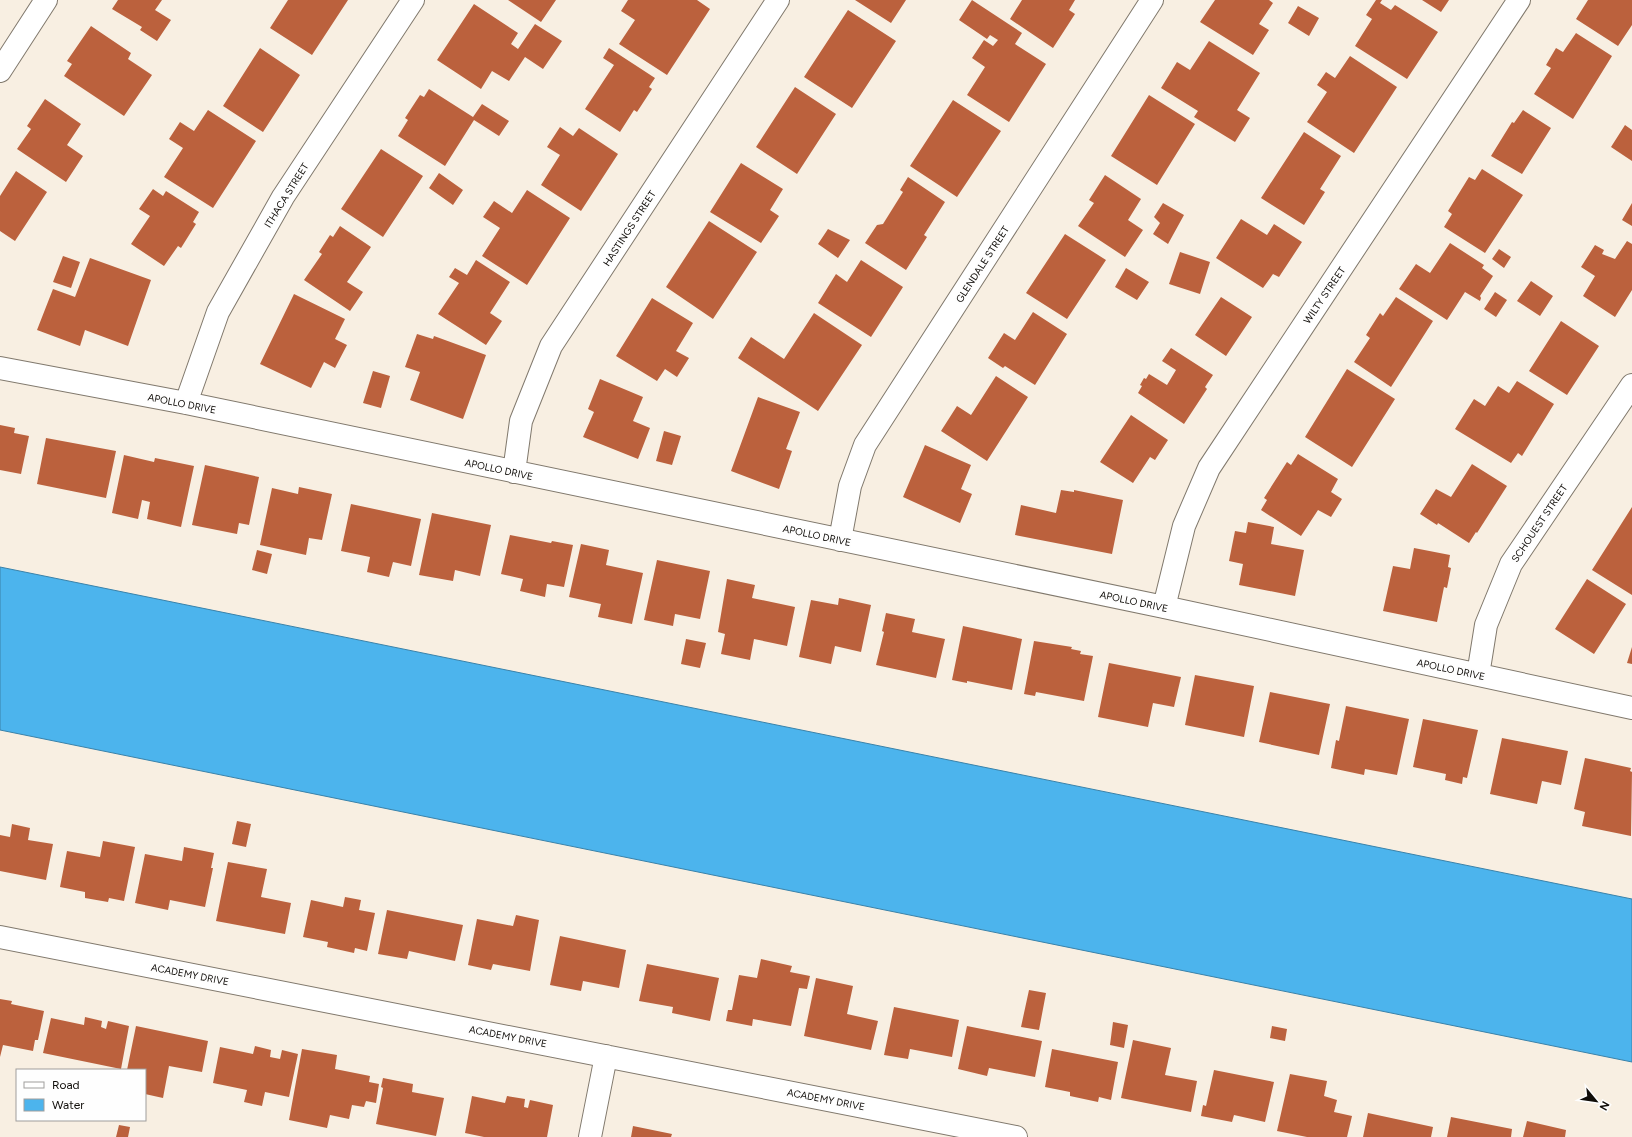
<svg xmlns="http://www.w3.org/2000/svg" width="1632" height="1137" font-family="Figtree,sans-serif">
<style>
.water{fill:#4cb4ed;stroke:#3a82a9}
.building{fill:#bb613d}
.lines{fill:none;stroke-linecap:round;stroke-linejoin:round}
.minor-casing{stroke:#81796d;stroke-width:24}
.minor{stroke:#fff;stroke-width:22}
.labels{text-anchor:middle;stroke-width:4;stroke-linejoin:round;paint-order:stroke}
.street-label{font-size:10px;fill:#100d09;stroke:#fefefe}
</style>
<rect width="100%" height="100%" fill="#f8efe2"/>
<path class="water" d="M0,567L1632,899V1062L0,730Z"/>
<path class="building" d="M118,0H162L155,10L171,20L157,41L140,30L142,27L112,9Z
M288,0H348L312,55L270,28Z
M508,0H556L541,22Z
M628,0H697L710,9L667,75L619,44L635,20L621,11Z
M855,0H906L891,23Z
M972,0L1022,33L1015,44L1046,64L1009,122L967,95L985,67L972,58L984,40L993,46L998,40L990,35L987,39L959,20Z
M1022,0H1075L1069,10L1075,14L1053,48L1010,19Z
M1215,0H1269L1273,3L1259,24L1269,30L1253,55L1200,22Z
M1376,0H1382L1380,3L1391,10L1395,5L1438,32L1407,79L1355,46L1372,19L1366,15Z
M1422,0H1449L1441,12Z
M1588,0H1632V25L1618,46L1576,19Z
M474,4L518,33L511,44L518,49L535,24L562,41L543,69L525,57L509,81L492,71L481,89L437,60Z
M1298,6L1319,18L1309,36L1288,23Z
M848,10L896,41L852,108L804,77Z
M91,26L131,53L128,59L152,75L124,116L64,76L72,64L67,61Z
M1576,33L1612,56L1573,119L1534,94L1551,68L1546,65L1556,48L1563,52Z
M1209,41L1260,73L1237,110L1250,118L1235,142L1194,117L1198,111L1161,88L1177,62L1190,70Z
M260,48L300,75L263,132L223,106Z
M609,48L655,78L649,87L652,89L637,112L634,110L620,132L585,109L614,65L603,58Z
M1350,56L1397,87L1354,153L1307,122L1327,92L1317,85L1326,72L1335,78Z
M795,87L836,114L797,174L756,147Z
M429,89L473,117L482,104L509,121L499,136L474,120L445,166L398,136L408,120L405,118L420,95L424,97Z
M1149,95L1195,124L1157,185L1111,156Z
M45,99L81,124L67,145L83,156L66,182L17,149L31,129L27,126Z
M953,100L1001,131L957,197L910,166Z
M208,110L256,141L213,208L164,177L183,148L169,139L180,122L194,131Z
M1523,110L1551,128L1522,174L1491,156L1512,122L1514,123Z
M1625,125L1632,130V161L1611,147Z
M560,127L573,136L579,128L618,154L581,211L541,185L560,155L547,147Z
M1304,132L1341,156L1320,189L1325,192L1304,225L1261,198Z
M381,149L423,176L383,237L341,209Z
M741,163L783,189L770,210L779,216L761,243L710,212Z
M1482,169L1523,195L1485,253L1444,227L1452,214L1448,211L1469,177L1475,180Z
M16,171L47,192L15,241L0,231V196Z
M439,173L463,190L453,205L429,188Z
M1105,175L1141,199L1128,220L1143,230L1125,257L1078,226L1094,203L1089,200Z
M908,177L945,202L924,235L927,237L906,270L865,243L877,225L883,224L903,192L900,190Z
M153,189L163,196L166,191L199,212L193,222L196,224L181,248L178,246L164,266L131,244L150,216L139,209Z
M527,190L570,218L527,285L482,256L500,228L483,217L494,201L512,213Z
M1163,203L1184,215L1168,244L1153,234L1160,223L1154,217Z
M1632,203V226L1622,220Z
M1241,219L1267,235L1274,224L1302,242L1279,277L1273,274L1263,288L1216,258Z
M709,221L757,252L713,319L666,287Z
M340,226L371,247L347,282L363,292L350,311L304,280L322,254L319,252L330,235L333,237Z
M828,229L850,240L838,258L818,244Z
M1065,234L1106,260L1067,319L1026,293Z
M1627,241L1632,244V290L1615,317L1583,296L1595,276L1581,267L1595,245L1604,250L1602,254L1615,259Z
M1450,243L1484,265L1482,268L1493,276L1480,296L1481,298L1480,301L1465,292L1447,320L1399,289L1416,264L1430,273Z
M1499,249L1511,257L1504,268L1492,259Z
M1180,252L1210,262L1200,294L1169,284Z
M63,256L80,262L71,288L53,282Z
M90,258L151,280L128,346L85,330L80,346L37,330L53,289L75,297Z
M476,260L510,282L490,313L502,321L486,345L438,314L459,283L449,277L455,268L467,275Z
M861,260L903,287L871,337L818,303L836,274L847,282Z
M1126,268L1149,282L1137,300L1115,287Z
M1531,281L1553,296L1540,316L1517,301Z
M1495,292L1507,300L1496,317L1484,309Z
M294,294L345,319L335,339L347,345L335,368L324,362L311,388L260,364Z
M1221,297L1252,317L1226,356L1195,335Z
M1396,297L1433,321L1391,387L1354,362L1370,338L1366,335L1380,313L1383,316Z
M652,298L693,323L676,351L689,358L677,377L665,369L657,381L616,356Z
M1033,312L1067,334L1035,385L1005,366L1003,368L988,358L1004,333L1015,340Z
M814,313L862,345L818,411L738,358L751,337L784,359Z
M1561,321L1599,346L1567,395L1529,371Z
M417,334L433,339L434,336L486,355L463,419L410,400L420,372L405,367Z
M1171,348L1213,375L1205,387L1207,389L1184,424L1138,393L1142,386L1140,385L1144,378L1146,379L1149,374L1167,385L1176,370L1162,361Z
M1347,369L1395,399L1352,467L1305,437Z
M373,371L390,376L381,408L363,403Z
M996,376L1028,397L987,461L941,431L957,406L971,415Z
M600,379L643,397L633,421L650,428L638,459L583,437L594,412L588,409Z
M1517,381L1554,404L1522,456L1518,453L1511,463L1455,429L1474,399L1485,406L1498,386L1509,393Z
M758,397L800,412L786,449L792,451L779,489L731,471Z
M1131,415L1168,440L1155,460L1150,457L1133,483L1100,462Z
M0,425L15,428L14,433L29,436L21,474L0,470Z
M664,431L681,436L672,465L656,461Z
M46,438L116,451L106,498L37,484Z
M925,445L971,465L961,489L972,494L960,523L903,497Z
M1298,454L1338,479L1331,492L1342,499L1331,517L1318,510L1301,536L1261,510L1267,500L1264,498L1287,462L1291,465Z
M124,455L154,462L155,458L194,466L181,527L147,519L150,502L142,500L138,519L112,513Z
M1472,464L1507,486L1477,533L1476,532L1469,543L1438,523L1437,525L1420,514L1436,489L1451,497Z
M205,465L259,477L249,525L239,523L237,534L192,525Z
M299,487L332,494L322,540L309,538L306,555L260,545L272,488L298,494Z
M1061,490L1074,492V490L1123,500L1112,554L1015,535L1021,505L1056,513Z
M351,504L421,519L411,566L393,562L389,577L367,572L370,557L341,551Z
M1632,507V595L1592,570Z
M432,513L491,525L480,576L455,570L453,581L419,575Z
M1248,522L1274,527L1271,544L1304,550L1295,596L1239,585L1243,564L1229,561L1235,531L1246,533Z
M510,535L551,543L552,541L573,545L564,587L547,584L545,597L520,591L523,579L501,574Z
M581,544L609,550L606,565L643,573L632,624L598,617L601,604L569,597Z
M1414,548L1450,555L1448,567L1451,568L1447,588L1444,587L1437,622L1383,611L1393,566L1410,569Z
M257,550L272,554L267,574L252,570Z
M657,560L710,571L700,619L675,614L673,626L644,620Z
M727,579L755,585L752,598L795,607L787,646L754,639L750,660L721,654L725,634L718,632Z
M1587,579L1626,604L1594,654L1555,629Z
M839,598L871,605L861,652L835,646L831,664L799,657L811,600L838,605Z
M886,613L915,619L912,632L945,639L936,678L876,665L884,632L882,631Z
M963,626L1022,639L1012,690L967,681V683L952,680Z
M686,639L706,643L700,668L681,664Z
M1034,641L1072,647L1071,649L1081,651L1080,654L1093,656L1084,701L1036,692L1035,696L1024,694Z
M1632,647V664L1627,663Z
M1109,663L1181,677L1174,707L1153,703L1148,727L1098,717Z
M1195,675L1254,686L1244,737L1185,725Z
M1270,692L1330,704L1319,755L1259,742Z
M1346,706L1409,719L1397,775L1365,769L1364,775L1331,768L1336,740L1339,741Z
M1423,719L1478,730L1467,778L1463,777L1462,784L1445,780L1446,774L1413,767Z
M1502,738L1568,751L1561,785L1542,781L1537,804L1490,794Z
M1585,758L1631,768L1630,771L1632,772L1631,836L1582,826L1585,812L1574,809Z
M237,821L251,824L246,847L232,844Z
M12,824L30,828L28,840L53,844L46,880L0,871V835L10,837Z
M103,841L135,847L124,901L109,898L108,902L85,898V892L60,887L67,851L100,857Z
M184,847L214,853L211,868H213L205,907L170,900L168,910L135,903L145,854L182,861Z
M228,862L267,869L261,897L291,903L285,934L216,921Z
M345,897L361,900L359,910L375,913L367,951L355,948L354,953L327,947L328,942L303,937L311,900L343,907Z
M387,910L463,925L455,961L409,951L407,959L378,954Z
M516,915L539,920L530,971L493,964L491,970L468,965L477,919L513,926Z
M560,936L626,950L619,988L583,981L581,991L550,985Z
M761,959L792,966L790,972L810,976L807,989L799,988L791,1026L753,1019L752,1026L726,1021L728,1010H732L739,975L757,978Z
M647,964L719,978L710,1021L672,1013L673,1007L639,1001Z
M816,978L853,986L847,1014L878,1021L871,1050L804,1036Z
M1029,990L1046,993L1039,1030L1021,1027Z
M0,999L12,1001L11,1004L44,1011L38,1040H35L33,1051L3,1045L0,1057Z
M894,1007L959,1020L952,1057L910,1049L908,1059L884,1055Z
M85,1017L102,1021L101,1027L106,1029L108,1021L129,1026L121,1069L43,1053L51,1018L84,1025Z
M1113,1022L1128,1025L1124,1048L1110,1045Z
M136,1026L208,1041L202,1072L169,1066L163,1098L145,1094V1070H127Z
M967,1026L1042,1041L1035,1077L989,1068L987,1076L958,1069Z
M1272,1026L1287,1029L1285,1041L1270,1038Z
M1133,1040L1171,1048L1165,1075L1197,1081L1191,1112L1121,1098Z
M255,1046L271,1050L270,1057L280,1059L282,1050L298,1054L289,1097L265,1092L262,1106L244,1102L247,1090L213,1083L220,1047L253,1054Z
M302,1049L337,1055L335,1069L370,1076L369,1082L379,1084L376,1103L366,1101L364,1107L352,1105L349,1119L330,1115L327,1128L289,1120Z
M1052,1049L1118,1062L1111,1100L1099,1097L1098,1102L1070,1096V1092L1045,1087Z
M1214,1070L1274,1082L1265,1122L1234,1115L1232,1122L1201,1116L1203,1105L1206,1106Z
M1290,1074L1327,1081L1324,1096L1337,1100L1334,1112L1352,1116L1347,1137H1307L1277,1131Z
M383,1078L413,1084L412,1092L444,1098L436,1136L376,1124L383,1088L381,1087Z
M472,1096L505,1103L507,1096L525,1099L524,1107L528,1108L530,1100L553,1105L547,1137H484L465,1133Z
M1368,1113L1433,1127L1431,1137H1363Z
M1451,1117L1512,1129L1511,1137H1447Z
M1527,1121L1566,1130L1565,1137H1523Z
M119,1125L130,1127L128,1137H116Z
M633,1126L672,1134L671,1137H631Z"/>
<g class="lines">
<g class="minor-casing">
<path id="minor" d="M0,71L46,0
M0,368L186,403L1164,607L1632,708
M186,403L218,312L283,197L413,0
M514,472L521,421L551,346L778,0
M840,540L850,486L865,445L1152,0
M1164,607L1184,526L1209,468L1519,0
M1478,675L1486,625L1511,564L1632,385
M0,937L1016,1137
M590,1137L606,1056"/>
</g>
<use href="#minor" class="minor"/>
</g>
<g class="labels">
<g class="street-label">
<text transform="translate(286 195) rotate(-58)" y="4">ITHACA STREET</text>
<text transform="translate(629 228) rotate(-57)" y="4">HASTINGS STREET</text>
<text transform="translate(982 264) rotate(-57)" y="4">GLENDALE STREET</text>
<text transform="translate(1324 295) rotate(-56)" y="4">WILTY STREET</text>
<text transform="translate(182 403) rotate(11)" y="4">APOLLO DRIVE</text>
<text transform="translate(499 469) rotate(12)" y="4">APOLLO DRIVE</text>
<text transform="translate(1539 523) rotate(-56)" y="4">SCHOUEST STREET</text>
<text transform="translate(817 535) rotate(12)" y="4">APOLLO DRIVE</text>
<text transform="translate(1134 601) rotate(12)" y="4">APOLLO DRIVE</text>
<text transform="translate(1451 669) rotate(12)" y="4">APOLLO DRIVE</text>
<text transform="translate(190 974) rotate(11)" y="4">ACADEMY DRIVE</text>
<text transform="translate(508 1036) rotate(11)" y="4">ACADEMY DRIVE</text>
<text transform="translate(826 1099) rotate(11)" y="4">ACADEMY DRIVE</text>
</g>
</g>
<rect x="16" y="1069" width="130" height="52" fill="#fefefe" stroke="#9f9e9c"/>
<rect x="24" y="1082" width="20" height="6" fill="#ffffff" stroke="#9f9e9c"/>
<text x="52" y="1089" font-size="12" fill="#100d09">Road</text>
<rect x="24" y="1099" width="20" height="12" fill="#4cb4ed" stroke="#9f9e9c"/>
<text x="52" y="1109" font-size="12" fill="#100d09">Water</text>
<g transform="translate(1596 1101) rotate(119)" stroke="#fefefe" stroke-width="3" paint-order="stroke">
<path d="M0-3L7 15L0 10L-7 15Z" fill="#100d09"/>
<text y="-6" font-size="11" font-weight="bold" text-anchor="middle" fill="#100d09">N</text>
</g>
</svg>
